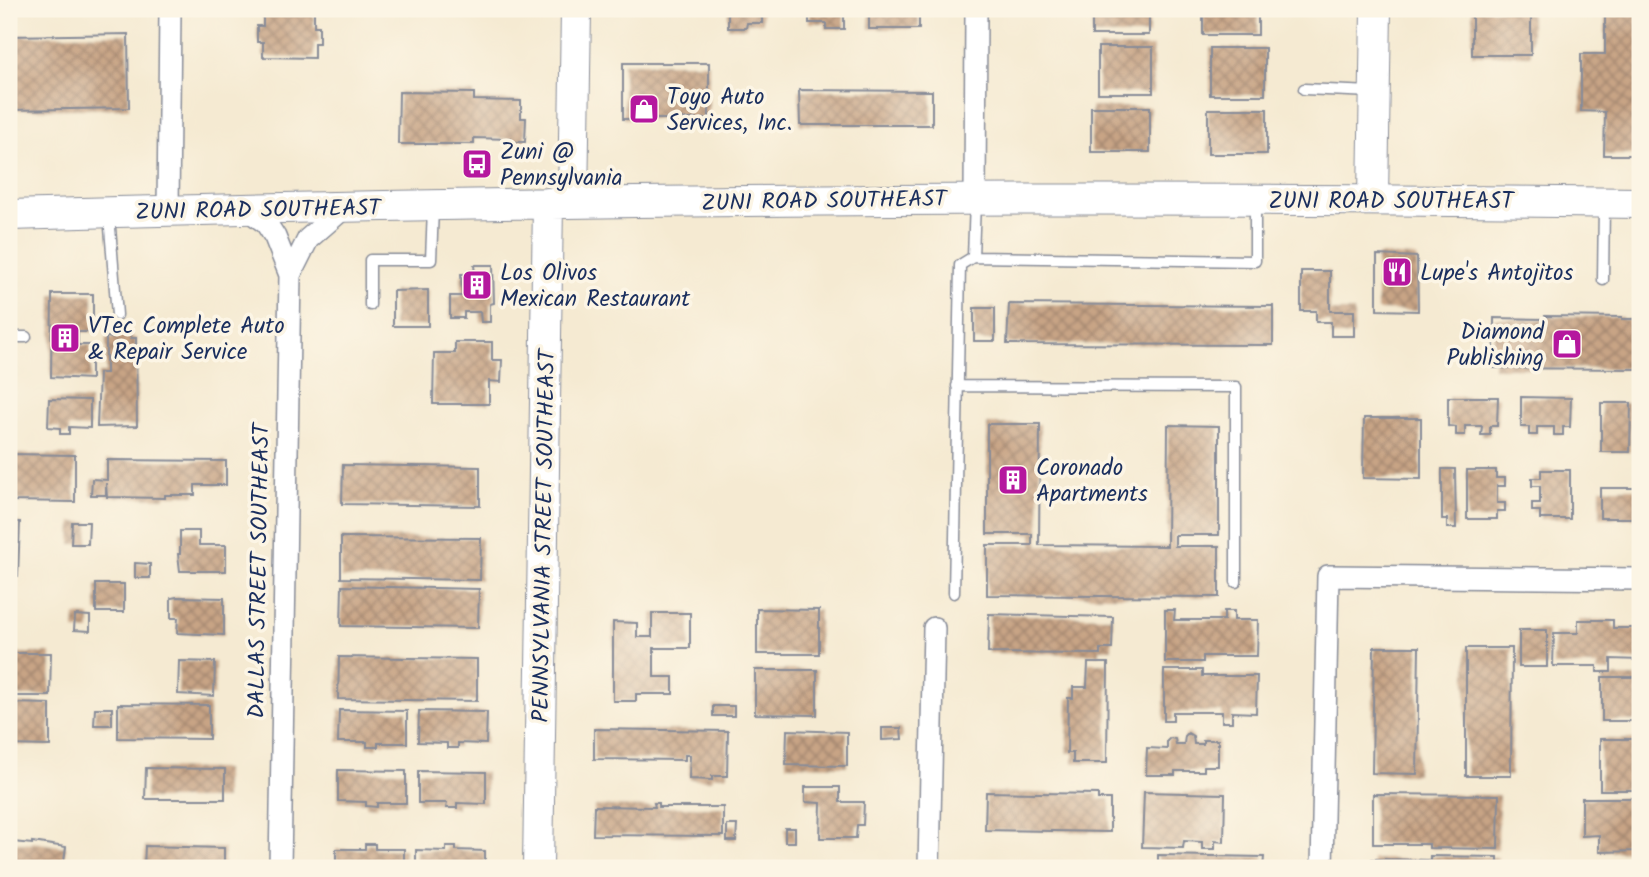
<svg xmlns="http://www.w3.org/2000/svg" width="1649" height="877" font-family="Kalam,sans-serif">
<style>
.building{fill:url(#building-cross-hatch)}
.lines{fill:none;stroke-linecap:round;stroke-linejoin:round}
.lane-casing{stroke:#888c98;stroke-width:13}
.street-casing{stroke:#888c98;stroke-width:24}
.secondary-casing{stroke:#888c98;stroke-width:32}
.lane{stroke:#fff;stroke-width:10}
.street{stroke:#fff;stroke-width:21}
.secondary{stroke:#fff;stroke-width:30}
.labels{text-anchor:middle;stroke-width:7;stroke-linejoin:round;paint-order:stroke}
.poi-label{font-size:23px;fill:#1b2f5e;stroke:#fcf5e5;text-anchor:start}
.street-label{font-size:23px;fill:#1b2f5e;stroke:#fcf5e5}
</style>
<defs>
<pattern id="building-cross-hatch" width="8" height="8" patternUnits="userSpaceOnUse" patternTransform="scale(1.75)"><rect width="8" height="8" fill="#c8a485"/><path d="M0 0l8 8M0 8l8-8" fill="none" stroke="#a28670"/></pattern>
</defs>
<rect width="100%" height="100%" fill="#fcf5e5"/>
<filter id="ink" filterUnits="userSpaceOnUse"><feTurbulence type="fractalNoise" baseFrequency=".0143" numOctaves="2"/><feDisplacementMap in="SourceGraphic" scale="14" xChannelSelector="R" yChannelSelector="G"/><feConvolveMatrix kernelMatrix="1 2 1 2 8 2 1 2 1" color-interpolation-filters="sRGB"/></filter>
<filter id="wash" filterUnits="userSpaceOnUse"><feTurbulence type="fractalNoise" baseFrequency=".00686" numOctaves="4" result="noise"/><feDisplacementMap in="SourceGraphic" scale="28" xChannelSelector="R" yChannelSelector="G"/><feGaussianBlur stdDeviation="1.57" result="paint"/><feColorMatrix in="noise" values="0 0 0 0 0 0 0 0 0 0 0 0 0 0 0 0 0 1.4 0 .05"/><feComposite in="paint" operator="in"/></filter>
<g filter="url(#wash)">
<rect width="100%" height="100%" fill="#f5ead2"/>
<g id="blocks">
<path class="building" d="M263,9H314V26H319V43H314V58L263,57V42H257V26H263Z
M728,9H762V23H747L746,28H728Z
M809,9H844V29H826V23H809Z
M876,9H919V29H869V10Z
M1092,9H1149V35H1092Z
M1203,9H1258V35H1203Z
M1472,9H1531V55H1472Z
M1605,9H1640V155H1604L1605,112L1581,111V54H1605Z
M128,34L129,108L9,110V36Z
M1098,47H1153V93H1098Z
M1210,48H1265V95H1210Z
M623,63H709V119H623Z
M799,90L932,91V125H800Z
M399,92L474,93V100L521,101V118H526L525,142H511V139L474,138V144H398Z
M1091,107H1150V152H1091Z
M1208,109H1267V154H1208Z
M1377,255L1417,257L1418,311L1377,310Z
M474,265H493L494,303L490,304V322H481L480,312H464V318H450V296H462L461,274H475Z
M1301,271H1330V311H1354V336H1331V322H1316V311H1301Z
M428,290V326H393V291Z
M52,294H93V332H78V345H91V379L51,377Z
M1009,304L1273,306V345L1007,344Z
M974,308H995V341H974Z
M1545,316L1622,317V319H1640V369L1494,368V318L1545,319Z
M114,329L131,330V338H136L137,426L97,427L99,373H106V337L113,338Z
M455,342H492V360H502L501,382L489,381V404H433L434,353H455Z
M1448,397H1498L1497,426H1490V435H1481L1482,426H1465V435H1456V427L1448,426Z
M1521,397L1571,398L1570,427H1563V435H1554V427H1537V435H1529V427H1521Z
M49,399L90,400V428L69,427V434H60V428L48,427Z
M1601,403H1631L1630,452H1601Z
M1364,418H1421V479L1363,478Z
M987,424H1040L1039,545L1167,546L1168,425L1219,426V535H1175V546H1219V597L987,595V545H1032V534H987Z
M9,454L75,455V502L9,501Z
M107,460L226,461V485H195V495H165V498L107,497L106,483V495H91L92,479L107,480Z
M343,465L480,467V506L342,504Z
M1442,469H1455L1456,528H1447V519H1442Z
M1467,470H1496V478H1505V486H1497V503H1505V511H1497V519H1467Z
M1541,470H1570V519H1540V511H1532V503H1540V486H1532V478H1541Z
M1600,488H1640V518H1600Z
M9,522H20L18,576H9Z
M72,522H89L88,544H71Z
M180,531H199V545H226V571H180L178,554H180Z
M341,537L481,538L480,580L341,578Z
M135,563L150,564V578H135Z
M96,584H124V612H96Z
M342,586L479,589L478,628L341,626Z
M177,597L224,598V635L177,633L178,618H171V598Z
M757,609L819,610V654H757Z
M1165,610H1175L1174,620H1224V611H1234V620H1258L1257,656H1203V662H1165Z
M652,613H690V648H654V677H673V694H636V701H613V622L637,623V637H652Z
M989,614L1113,617L1112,649H1100V654L988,653Z
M75,615L90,616V631L74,630Z
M1578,620H1613V628H1640V660L1611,659V672H1597V666H1553L1554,633H1578Z
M1519,630H1547V667H1519Z
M1374,647H1419L1417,774L1372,773Z
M1466,648H1512L1511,776H1466Z
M9,653H51L50,696H11V688H9Z
M339,657L477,659V701L338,699Z
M179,661L215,662L214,696L178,694Z
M1088,663H1108L1107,763H1073V753H1067L1068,698H1073V687H1087Z
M755,670H817V715L755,714Z
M1164,670H1202V676H1257L1256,713L1232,712V722H1222V712H1173V721H1164Z
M1602,677H1640V721H1602Z
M11,703L50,704V746L9,745Z
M118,704L209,705V739L118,738Z
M713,706H734V716H713Z
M95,708H112V725H94Z
M339,710L407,711V743H378V747H367V742H338Z
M419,711L487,712L486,744L458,743V748H447V743L418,742Z
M882,728H901L902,739L882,740Z
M594,729L728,731L727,776H712V780L689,779L690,755H685V760L594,759Z
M787,730L847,732V766L786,765Z
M1188,733L1193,736L1194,744H1203V740H1218V766H1204V771H1175V775H1146L1147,748L1167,749V741L1170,738L1175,739L1176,744H1184L1185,736Z
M1600,739H1640V790H1600Z
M146,768L225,769V799H145Z
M338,770L406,771V803H377V807L366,806V802L338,801Z
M418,771L486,772V804L457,803V808H446L447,803H418Z
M805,787H840V802H864L863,825H857L856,838H820L821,803L805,802Z
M986,792L1098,794V799H1110V832L985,830Z
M1144,792L1225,794L1224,842L1215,841V849H1202V842L1184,841L1183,848L1142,847Z
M1373,794L1499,795L1498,849L1429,848V844H1373Z
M1582,798H1640V851L1599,852V835L1582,836Z
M654,803H659V807H723V836L593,835L594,806L655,807Z
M727,825H737L736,841H727Z
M785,828H795V842H785Z
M13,842L32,844V842L66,847L63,868L10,864Z
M365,844H375V849H404V868H336V849H365Z
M145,846L224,848V868H144Z
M446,846H456V850L485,851V868H416V850L446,851Z
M1158,855L1264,857L1263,868H1158Z
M1430,856L1498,857V868H1372V859L1430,860Z
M592,862H682V868H592Z
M1575,864H1640V868H1575Z
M993,865L1060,866V868H993Z"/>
</g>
</g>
<g filter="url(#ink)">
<use href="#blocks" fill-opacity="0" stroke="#888c98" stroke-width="2"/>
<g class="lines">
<g class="lane-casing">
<path id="lane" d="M1304,89L1372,92
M975,201L973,257L1255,261V202
M109,215L117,315
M1603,280L1604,205
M370,305V260H431L433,208
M9,337H26
M957,386L1236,387V582
M954,593L960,265L973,257"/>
</g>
<g class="street-casing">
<path id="street" d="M975,198L976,9
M247,209L266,223L275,237L290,275
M168,210L170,9
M280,868L290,275L308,239L345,207
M929,868L934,628
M1322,868L1328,576L1640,579"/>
</g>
<g class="secondary-casing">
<path id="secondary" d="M1373,199L1376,9
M573,203L576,9
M9,215C552,199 1096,196 1640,203
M538,868L548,203"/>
</g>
<use href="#lane" class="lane"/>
<use href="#street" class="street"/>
<use href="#secondary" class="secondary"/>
</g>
</g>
<defs>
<g id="shop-square" transform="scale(1.575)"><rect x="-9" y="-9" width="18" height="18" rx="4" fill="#b5179e" stroke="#fcf5e5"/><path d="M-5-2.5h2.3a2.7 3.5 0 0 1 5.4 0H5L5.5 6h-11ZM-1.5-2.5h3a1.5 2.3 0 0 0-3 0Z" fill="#fff"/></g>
<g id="bus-square" transform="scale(1.575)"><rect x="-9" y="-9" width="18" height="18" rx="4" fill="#b5179e" stroke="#fcf5e5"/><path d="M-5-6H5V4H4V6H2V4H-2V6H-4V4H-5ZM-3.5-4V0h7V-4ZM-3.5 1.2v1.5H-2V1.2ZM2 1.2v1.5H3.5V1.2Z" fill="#fff"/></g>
<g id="restaurant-square" transform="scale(1.575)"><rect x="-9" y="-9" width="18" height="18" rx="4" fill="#b5179e" stroke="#fcf5e5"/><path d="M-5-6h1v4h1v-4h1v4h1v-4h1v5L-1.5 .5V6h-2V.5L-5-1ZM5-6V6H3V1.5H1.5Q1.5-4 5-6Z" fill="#fff"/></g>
<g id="building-square" transform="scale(1.575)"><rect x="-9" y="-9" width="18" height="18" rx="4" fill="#b5179e" stroke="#fcf5e5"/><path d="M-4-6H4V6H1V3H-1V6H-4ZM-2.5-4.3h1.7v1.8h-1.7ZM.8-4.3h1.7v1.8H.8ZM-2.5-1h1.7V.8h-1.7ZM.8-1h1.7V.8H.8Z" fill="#fff"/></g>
</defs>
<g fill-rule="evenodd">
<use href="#shop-square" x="644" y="109"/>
<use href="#bus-square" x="477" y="164"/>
<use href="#restaurant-square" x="1397" y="272"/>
<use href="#building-square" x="477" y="285"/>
<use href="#building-square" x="65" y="338"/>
<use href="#shop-square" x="1567" y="344"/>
<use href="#building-square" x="1013" y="480"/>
</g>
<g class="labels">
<g class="poi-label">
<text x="667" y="104">Toyo Auto<tspan x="667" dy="26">Services, Inc.</tspan></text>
<text x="500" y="159">Zuni @<tspan x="500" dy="26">Pennsylvania</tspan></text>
<text x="500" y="280">Los Olivos<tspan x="500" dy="26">Mexican Restaurant</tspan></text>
<text x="1420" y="280">Lupe's Antojitos</text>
<text x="88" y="333">VTec Complete Auto<tspan x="88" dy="26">&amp; Repair Service</tspan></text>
<text x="1544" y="339" text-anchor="end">Diamond<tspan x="1544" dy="26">Publishing</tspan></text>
<text x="1036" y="475">Coronado<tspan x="1036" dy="26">Apartments</tspan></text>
</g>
<g class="street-label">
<text transform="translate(824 200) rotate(-1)" y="8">ZUNI ROAD SOUTHEAST</text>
<text x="1391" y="208">ZUNI ROAD SOUTHEAST</text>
<text transform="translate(258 209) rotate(-1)" y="8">ZUNI ROAD SOUTHEAST</text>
<text transform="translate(543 536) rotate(-89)" y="8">PENNSYLVANIA STREET SOUTHEAST</text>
<text transform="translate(258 571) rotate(-89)" y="8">DALLAS STREET SOUTHEAST</text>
</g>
</g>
<rect width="1649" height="877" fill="none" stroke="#fcf5e5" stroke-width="35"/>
</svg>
